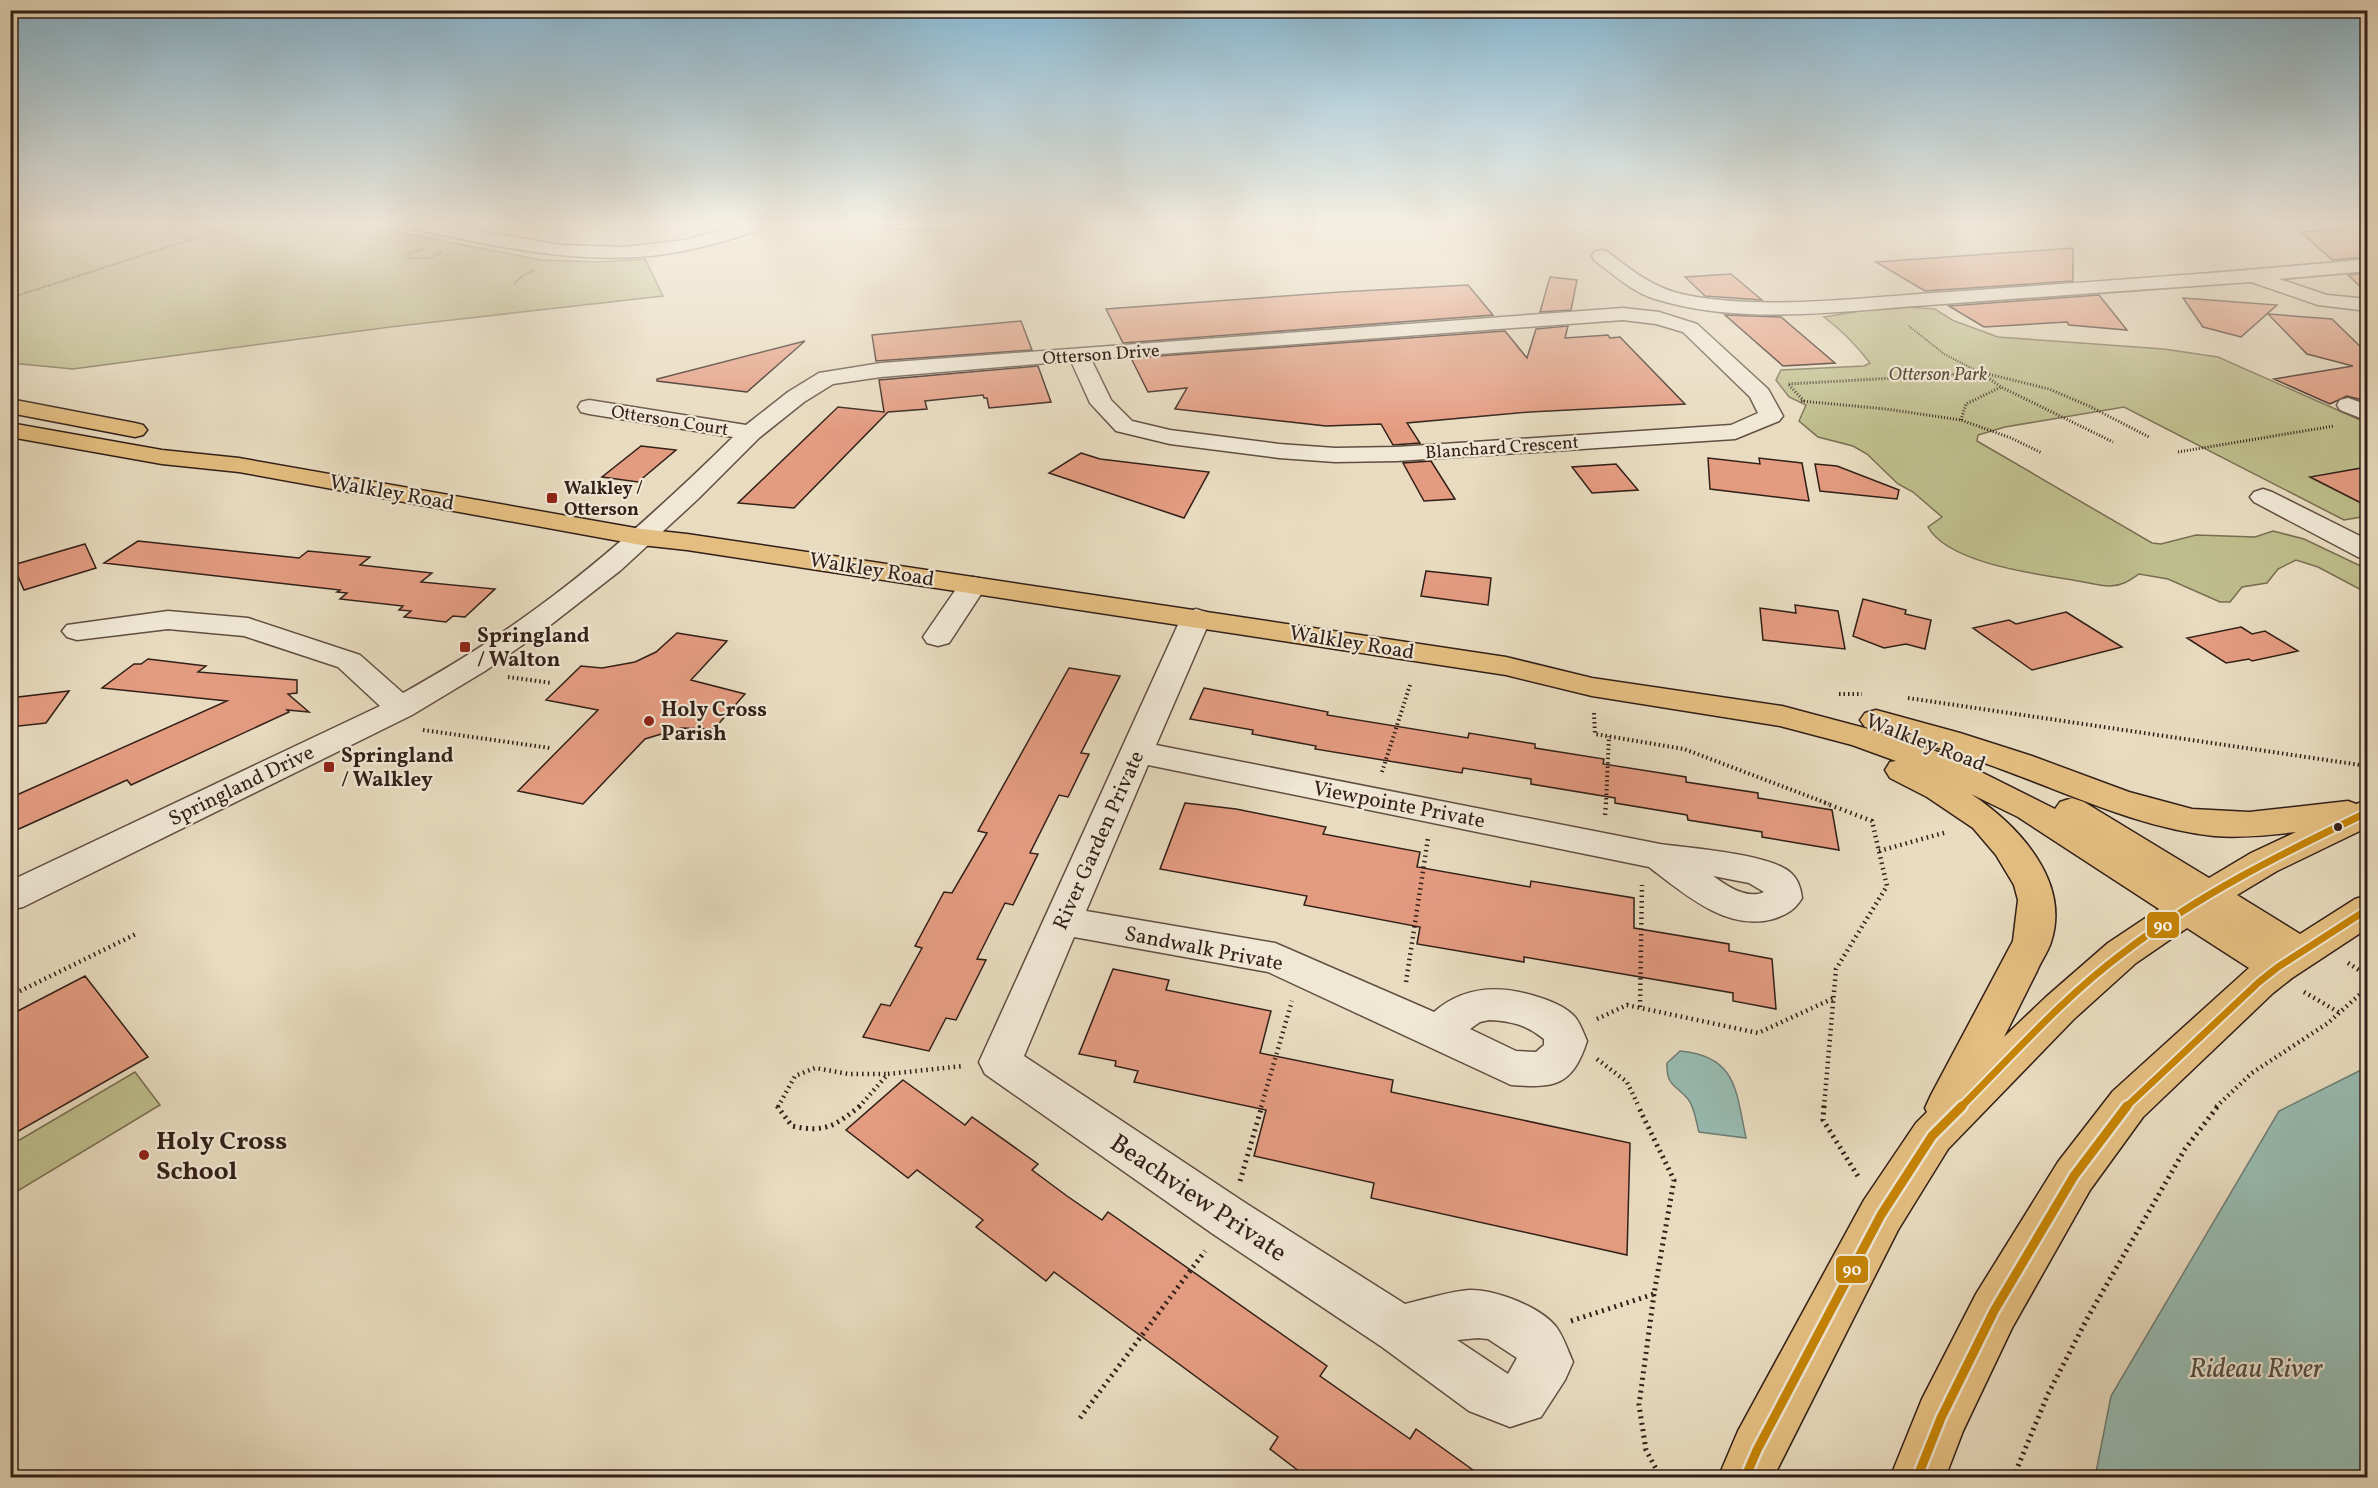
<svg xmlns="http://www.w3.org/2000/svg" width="2378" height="1488" font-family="Vollkorn,serif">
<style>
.green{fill:#bebe8c;stroke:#786e52;stroke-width:1.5}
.water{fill:#97bbb1;stroke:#6f7d74;stroke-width:1.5}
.building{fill:#e49c81;stroke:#321f18;stroke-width:1.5}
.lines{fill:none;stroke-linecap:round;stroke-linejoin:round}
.minor-casing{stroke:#604e42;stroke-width:3}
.major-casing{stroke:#321f18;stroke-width:3}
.path-far4{stroke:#321f18;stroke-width:2;stroke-dasharray:1 1.5;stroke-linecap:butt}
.path-far3{stroke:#321f18;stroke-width:3;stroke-dasharray:1 2;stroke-linecap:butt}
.path-far2{stroke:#321f18;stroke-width:4;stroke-dasharray:1.5 3;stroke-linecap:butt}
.path-far1{stroke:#321f18;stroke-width:4.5;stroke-dasharray:1.5 4;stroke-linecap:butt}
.path{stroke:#321f18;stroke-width:5;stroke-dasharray:2 4.5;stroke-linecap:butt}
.minor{fill:#f0e8d5;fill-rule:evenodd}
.major{fill:#e4be80;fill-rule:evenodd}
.bus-1-far1-casing{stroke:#f0e8d5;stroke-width:11}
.bus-1-casing{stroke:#f0e8d5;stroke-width:14}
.bus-1-far1{stroke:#c68406;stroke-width:7}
.bus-1{stroke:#c68406;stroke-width:9}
.poi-dot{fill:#8f2418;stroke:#f0e8d5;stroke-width:2}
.bus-dot{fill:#321f18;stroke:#f0e8d5;stroke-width:2}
.labels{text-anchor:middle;stroke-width:4.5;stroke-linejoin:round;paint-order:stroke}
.far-street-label{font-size:18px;fill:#321f18;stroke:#f0e8d5}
.far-park-label{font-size:18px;font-style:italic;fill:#5c4f3b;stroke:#f0e8d5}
.far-poi-label{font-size:18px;font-weight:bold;fill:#321f18;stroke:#f0e8d5;text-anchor:start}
.street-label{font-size:21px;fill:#321f18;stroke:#f0e8d5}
.poi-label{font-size:21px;font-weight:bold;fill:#321f18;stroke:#f0e8d5;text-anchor:start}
.near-poi-label{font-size:26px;font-weight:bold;fill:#321f18;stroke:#f0e8d5;text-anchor:start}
.near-street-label{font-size:26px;fill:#321f18;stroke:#f0e8d5}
.near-water-label{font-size:27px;font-style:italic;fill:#504e46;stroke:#f0e8d5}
.line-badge{stroke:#f0e8d5;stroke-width:2}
.badge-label{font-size:16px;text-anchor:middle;font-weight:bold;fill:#fff}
</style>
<rect width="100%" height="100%" fill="#e8dbbf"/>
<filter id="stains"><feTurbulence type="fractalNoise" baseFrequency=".00333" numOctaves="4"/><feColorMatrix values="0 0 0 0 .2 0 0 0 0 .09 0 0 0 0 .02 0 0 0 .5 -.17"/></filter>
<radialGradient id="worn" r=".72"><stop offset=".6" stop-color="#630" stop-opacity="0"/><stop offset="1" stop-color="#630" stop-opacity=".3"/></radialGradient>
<path class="green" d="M10,222H347L541,260L602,262L645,259L663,296L390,327L73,369L11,363Z
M1892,306L1935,309L1952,320L1998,337L2164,349L2218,357L2367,423V462L2364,463L2367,465V516L2344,520L2124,407L2005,427L1978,435L1977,441L2152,543L2161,544L2196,535L2255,537L2273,531L2304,539L2367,569V593L2318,567L2296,560L2278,569L2267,583L2242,587L2230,602H2220L2168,579L2139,574C2130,580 2122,586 2110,586C2098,586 2085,582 2073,580C2035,574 1948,563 1928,527L1942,517L1913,492L1898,484L1867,454L1853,446L1818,437L1799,421L1806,405L1789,397L1776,380L1781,370L1864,366L1870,363C1856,345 1843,331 1824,317Z
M135,1072L160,1105L11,1195V1145Z"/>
<path class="water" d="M1680,1051C1737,1056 1736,1091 1746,1138L1699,1132C1696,1122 1695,1108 1688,1099C1676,1085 1666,1086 1667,1063Z
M2367,1067V1477H2095L2111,1396L2279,1111Z"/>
<path class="building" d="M2367,227V257L2332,260L2301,232Z
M2073,248V281L1925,291L1876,262Z
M2367,273V293L2348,275Z
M1731,274L1762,300L1705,296L1685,277Z
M1550,277L1577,280L1571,310L1540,312Z
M1468,285L1493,315L1123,343L1106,309L1340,292Z
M2099,295L2127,330L2069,325L2067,322L1984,327L1949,306Z
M2183,298L2277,305L2241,337L2203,327Z
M2268,314L2332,319L2367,353V398L2358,399L2347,396L2330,404L2274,379L2353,366L2307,354Z
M1725,315L1781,317L1835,363L1783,366Z
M1021,321L1032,350L876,361L872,335Z
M1568,326L1565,338L1608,335L1610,338L1620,337L1685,404L1530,412L1407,423L1420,443L1393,445L1381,424L1326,426L1175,409L1187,388L1148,392L1131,358L1505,331L1527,358L1536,329Z
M805,341L747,392L657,381V379Z
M1038,366L1051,402L989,408L987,398H984L983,395L925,401L927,409L888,412L794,508L738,503L838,407L884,412L879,380Z
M641,446L676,450L638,482L602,477Z
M1081,453L1100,459L1209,472L1184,518L1049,473Z
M1708,458L1760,464L1759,458L1802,463L1809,501L1710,489Z
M1431,461L1455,499L1424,501L1403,463Z
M1616,464L1638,490L1592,493L1572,467Z
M1815,464L1837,466L1899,490L1897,499L1820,491Z
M2367,467V506L2310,477Z
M138,541L299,558L308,551L370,557L360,565L432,573L421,582L495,589L465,617L453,616L446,622L404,617L411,611L399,610L403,606L340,599L347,593L337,592L340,590L104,563Z
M85,544L96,568L24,590L13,565Z
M1426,571L1491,578L1488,605L1421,596Z
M1863,599L1906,610L1905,614L1931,620L1925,649L1906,644L1884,648L1853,636Z
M1795,605L1838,611L1845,649L1763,640L1760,608L1796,613Z
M2066,612L2122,647L2032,670L1973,628L2009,620L2016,624Z
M2241,627L2252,634L2265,631L2298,651L2252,661L2249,659L2226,663L2187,638Z
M677,633L727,641L691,680L745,694L714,729L681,728L645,739L583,804L518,791L598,710L546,700L581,666L602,668L635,662L656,652Z
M148,659L206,666L198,672L297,680V693L288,694L309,712L287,710L289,712L131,785L127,780L10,833V798L227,701L102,688L134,664H141Z
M1069,668L1120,676L1081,753L1089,754L1068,797L1059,795L1030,853L1038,854L1013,905L1005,903L977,959L986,960L956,1020L946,1018L929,1051L863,1037L881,1004L890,1006L922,948L915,946L944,892L952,893L987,833L978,831Z
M1204,688L1328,712L1327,715L1468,738L1469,733L1535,744V748L1604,759L1603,764L1686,777V782L1758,793V798L1832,810L1839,850L1762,837V832L1688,820L1687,815L1615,803V798L1531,784V779L1463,768L1462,773L1315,749L1316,746L1252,734L1253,730L1190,719Z
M69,691L46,723L10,727V698Z
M1185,803L1236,809L1326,827L1323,834L1420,852L1417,867L1530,887L1531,881L1634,898V928L1729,944V951L1772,959L1776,1009L1733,1001V993L1524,957V962L1417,944L1420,927L1304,905L1307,896L1160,869Z
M1113,969L1169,980L1166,990L1271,1011L1260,1053L1393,1080L1391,1092L1630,1143L1627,1255L1371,1198L1374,1183L1254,1156L1266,1110L1134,1082L1138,1071L1115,1066L1116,1061L1079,1054Z
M85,976L148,1057L10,1136V1015Z
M903,1080L965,1125L972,1117L1038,1164L1032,1170L1067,1196L1102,1220L1108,1212L1327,1366L1320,1376L1410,1439L1416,1429L1484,1478H1308L1270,1449L1278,1437L1054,1272L1046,1281L976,1227L983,1220L917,1170L908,1178L846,1130Z"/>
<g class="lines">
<g class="minor-casing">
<path id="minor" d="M396,222H429L561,245L625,247L685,240L750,222H776L773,226C740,236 706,248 672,253C582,268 492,245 405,227L399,226Z
M866,222H986L983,226L977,227L920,230L875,227L869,226Z
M1601,250L1608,252C1632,271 1655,289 1686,295C1765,311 1867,297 1948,292C2088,282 2228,273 2368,259V271L2279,279L2327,295L2368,299V311L2318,305L2251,282C2144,289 2037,297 1930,305C1840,311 1743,326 1655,299C1632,292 1613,274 1594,260L1592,256L1594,252Z
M1623,308L1659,312L1697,324L1768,389L1783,416L1779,421L1735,439L1397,461L1335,462L1279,458L1170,444L1116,431L1090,403L1071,361L881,377L833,384L804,402L759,438L698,499L621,570L544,630L485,671L412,715L23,907L10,910V881L380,706L338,667L244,636L168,629L77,640L67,637L62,631L67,625L168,611L248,618L360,655L403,693C444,670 484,646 523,618C598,565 667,502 733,437L589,414L581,412L578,407L581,402L589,400L746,425L788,392L819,373L881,363ZM1623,320L1656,324L1683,332L1750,397L1758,413L1731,425L1397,447L1335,448L1279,444L1170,430L1132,421L1111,400L1091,359Z
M2348,398L2368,405V421L2340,410L2337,405L2340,400Z
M2263,489L2272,492L2368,540V559L2358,557L2254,502L2250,497L2254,492Z
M973,577L983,579L987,585L953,637L949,643L938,646L927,643L923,637L963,579Z
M1196,609L1206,612L1211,618L1156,745L1660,844C1689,848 1771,854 1791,873C1798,879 1801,889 1802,898C1795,910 1786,915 1773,919C1727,932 1683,893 1649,867L1148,765L1086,911L1275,943L1434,1012C1465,985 1501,985 1538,997C1551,1001 1566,1007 1575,1017C1580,1023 1584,1034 1587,1041C1572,1087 1554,1088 1511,1085L1268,972L1074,937L1024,1056L1247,1204L1405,1304C1426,1299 1447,1292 1469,1290C1494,1289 1542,1307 1557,1328C1564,1338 1568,1351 1573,1362L1565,1380L1541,1417L1510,1427L1469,1411L1382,1347L1213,1234L985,1074L979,1062L1181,618L1186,612ZM1713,876L1749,883L1764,892C1747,900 1727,886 1713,876ZM1489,1020C1511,1021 1527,1025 1544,1039V1045L1536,1052L1516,1051L1470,1029L1480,1022ZM1478,1338L1488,1339L1517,1358L1508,1374L1457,1340Z"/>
</g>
<g class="major-casing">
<path id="major" d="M10,399L135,423L143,425L147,430L143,435L135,437L10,413Z
M10,423L162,450L239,458L641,529L687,534L1506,657L1592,678L1782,706L1876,731L1947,755L2055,809L2060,802L2072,798L2084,802L2209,878L2251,853L2296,832C2269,835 2241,838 2214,836C2142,828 2076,797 2009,772C1962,754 1913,740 1865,727L1860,720L1865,713L1876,710L1960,733L2032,756L2129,792L2192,809L2249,812L2348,801L2356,804L2368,800V827L2277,871L2237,895L2300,934L2355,899L2368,895V928L2292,978L2273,993L2143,1117L2090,1190L2012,1328L1963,1431L1945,1478H1890L1922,1399L1976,1294L2058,1162L2113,1091L2249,968L2187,928L2136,963L2074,1019L1948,1149L1898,1230L1773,1478H1718L1738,1431L1864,1200L1916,1123L1927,1112L1925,1108L1931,1095L2013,941L2018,900L2014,885L1996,855L1973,828L1927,797L1890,778L1885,770L1890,762L1896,761L1852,745L1780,726L1592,696L1506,675L687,550L641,545L239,472L162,464L10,437ZM1971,794L2018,817L2159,909L2108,943L2046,997L2004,1037C2015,1015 2026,993 2037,971C2041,961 2048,952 2051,942C2071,881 2018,825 1971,794Z"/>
</g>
<path class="path-far4" d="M1563,222L1575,232
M422,249L408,254V258H431L442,252
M515,283L522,276L534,270
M10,298L245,222
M1909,326L1944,354L1983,374
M1949,374H1988"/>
<path class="path-far3" d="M1980,372L2001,387L2113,442
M1801,401L1886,409L1961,420L2011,438L2042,453
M1804,401L1788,384L1984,373L2049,389L2089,406L2149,437
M1961,420L1966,404L2001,387
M2178,452L2334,426"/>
<path class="path-far2" d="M508,677L552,683
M1839,694H1862
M1908,698L2367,766
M1594,713L1595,734L1684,749L1829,804
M423,730L550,748
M1382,772L1410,685
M1606,804L1609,736"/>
<path class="path-far1" d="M1605,815L1606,803
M1879,851L1947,832
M2348,963L2368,976
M1406,982L1428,838
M2304,992L2340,1013
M10,996L136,934
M1640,1007L1642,885
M1597,1019L1627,1005L1758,1033L1834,998
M1597,1059L1627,1082L1639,1107
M888,1074L963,1066
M778,1107L795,1076L815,1068L849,1074H888
M859,1107L888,1074
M1261,1107L1292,1001
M1824,1107L1836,969L1887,886L1872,821L1825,803
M2216,1107L2252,1073L2328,1023L2368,987"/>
<path class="path" d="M777,1106L792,1126C825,1133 835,1126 860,1106
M1824,1106L1823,1120L1859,1178
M1240,1181L1262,1106
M1654,1294L1639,1405L1646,1450L1661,1478
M1571,1321L1654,1294L1674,1180L1638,1106
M1080,1418L1205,1251
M2013,1478L2048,1394L2088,1317L2185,1149L2218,1106"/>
<use href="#minor" class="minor"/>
<use href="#major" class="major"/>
<g class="bus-1-far1-casing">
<path id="bus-1-far1" d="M1961,1107C2013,1055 2064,997 2123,953C2198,895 2283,853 2368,812
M2126,1107L2259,982L2278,967L2368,909"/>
</g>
<g class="bus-1-casing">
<path id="bus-1" d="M1745,1478L1757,1450L1881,1215L1932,1136L1962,1106
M1917,1478L1941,1418L1994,1311L2074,1176L2127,1106"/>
</g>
<use href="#bus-1-far1" class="bus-1-far1"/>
<use href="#bus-1" class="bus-1"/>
</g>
<linearGradient id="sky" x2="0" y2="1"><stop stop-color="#87b7d2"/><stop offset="0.52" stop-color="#f5efe2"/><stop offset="1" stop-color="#f5efe2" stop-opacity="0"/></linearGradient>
<rect width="2378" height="430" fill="url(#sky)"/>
<g class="poi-dot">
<rect x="546" y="492" width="12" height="12" rx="3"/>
<rect x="459" y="641" width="12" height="12" rx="3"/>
<circle cx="649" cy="721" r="6"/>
<rect x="323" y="761" width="12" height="12" rx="3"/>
<circle cx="144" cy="1155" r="6"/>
</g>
<circle class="bus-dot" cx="2338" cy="827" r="5"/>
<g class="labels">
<g class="far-street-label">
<text transform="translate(1101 354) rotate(-4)" y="6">Otterson Drive</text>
<text transform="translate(670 420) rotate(9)" y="6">Otterson Court</text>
<text transform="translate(1502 447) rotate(-4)" y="6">Blanchard Crescent</text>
</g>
<g class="far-park-label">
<text x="1938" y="380">Otterson Park</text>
</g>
<g class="far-poi-label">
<text x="564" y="494">Walkley /<tspan x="564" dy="21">Otterson</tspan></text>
</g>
<g class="street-label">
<text transform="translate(392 492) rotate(10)" y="7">Walkley Road</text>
<text transform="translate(872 569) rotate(9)" y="7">Walkley Road</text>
<text transform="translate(1352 642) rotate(9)" y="7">Walkley Road</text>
<text transform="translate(1926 742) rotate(21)" y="7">Walkley Road</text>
<text transform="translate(241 785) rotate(-26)" y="7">Springland Drive</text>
<text transform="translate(1399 804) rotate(11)" y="7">Viewpointe Private</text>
<text transform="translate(1098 840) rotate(-66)" y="7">River Garden Private</text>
<text transform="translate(1204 948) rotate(11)" y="7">Sandwalk Private</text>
</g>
<g class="poi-label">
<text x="477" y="642">Springland<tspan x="477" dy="24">/ Walton</tspan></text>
<text x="661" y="716">Holy Cross<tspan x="661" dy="24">Parish</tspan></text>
<text x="341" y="762">Springland<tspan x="341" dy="24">/ Walkley</tspan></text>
</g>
<g class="near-poi-label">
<text x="156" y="1149">Holy Cross<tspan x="156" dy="30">School</tspan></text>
</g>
<g class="near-street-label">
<text transform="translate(1199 1197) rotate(34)" y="9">Beachview Private</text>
</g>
<g class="near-water-label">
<text x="2256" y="1377">Rideau River</text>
</g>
</g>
<g class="line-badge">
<rect x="2146" y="911" width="34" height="28" rx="6" fill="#c68406"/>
<rect x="1835" y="1255" width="34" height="29" rx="6" fill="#c68406"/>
</g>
<g class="badge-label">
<text x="2163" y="931">90</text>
<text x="1852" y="1275">90</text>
</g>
<rect width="2378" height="1488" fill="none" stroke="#e8dbbf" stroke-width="36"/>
<rect x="12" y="12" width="2354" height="1464" fill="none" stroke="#321f18" stroke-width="3"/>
<rect x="18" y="18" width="2342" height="1452" fill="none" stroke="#321f18" stroke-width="1.5"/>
<rect width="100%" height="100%" filter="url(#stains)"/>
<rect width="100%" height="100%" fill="url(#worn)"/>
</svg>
